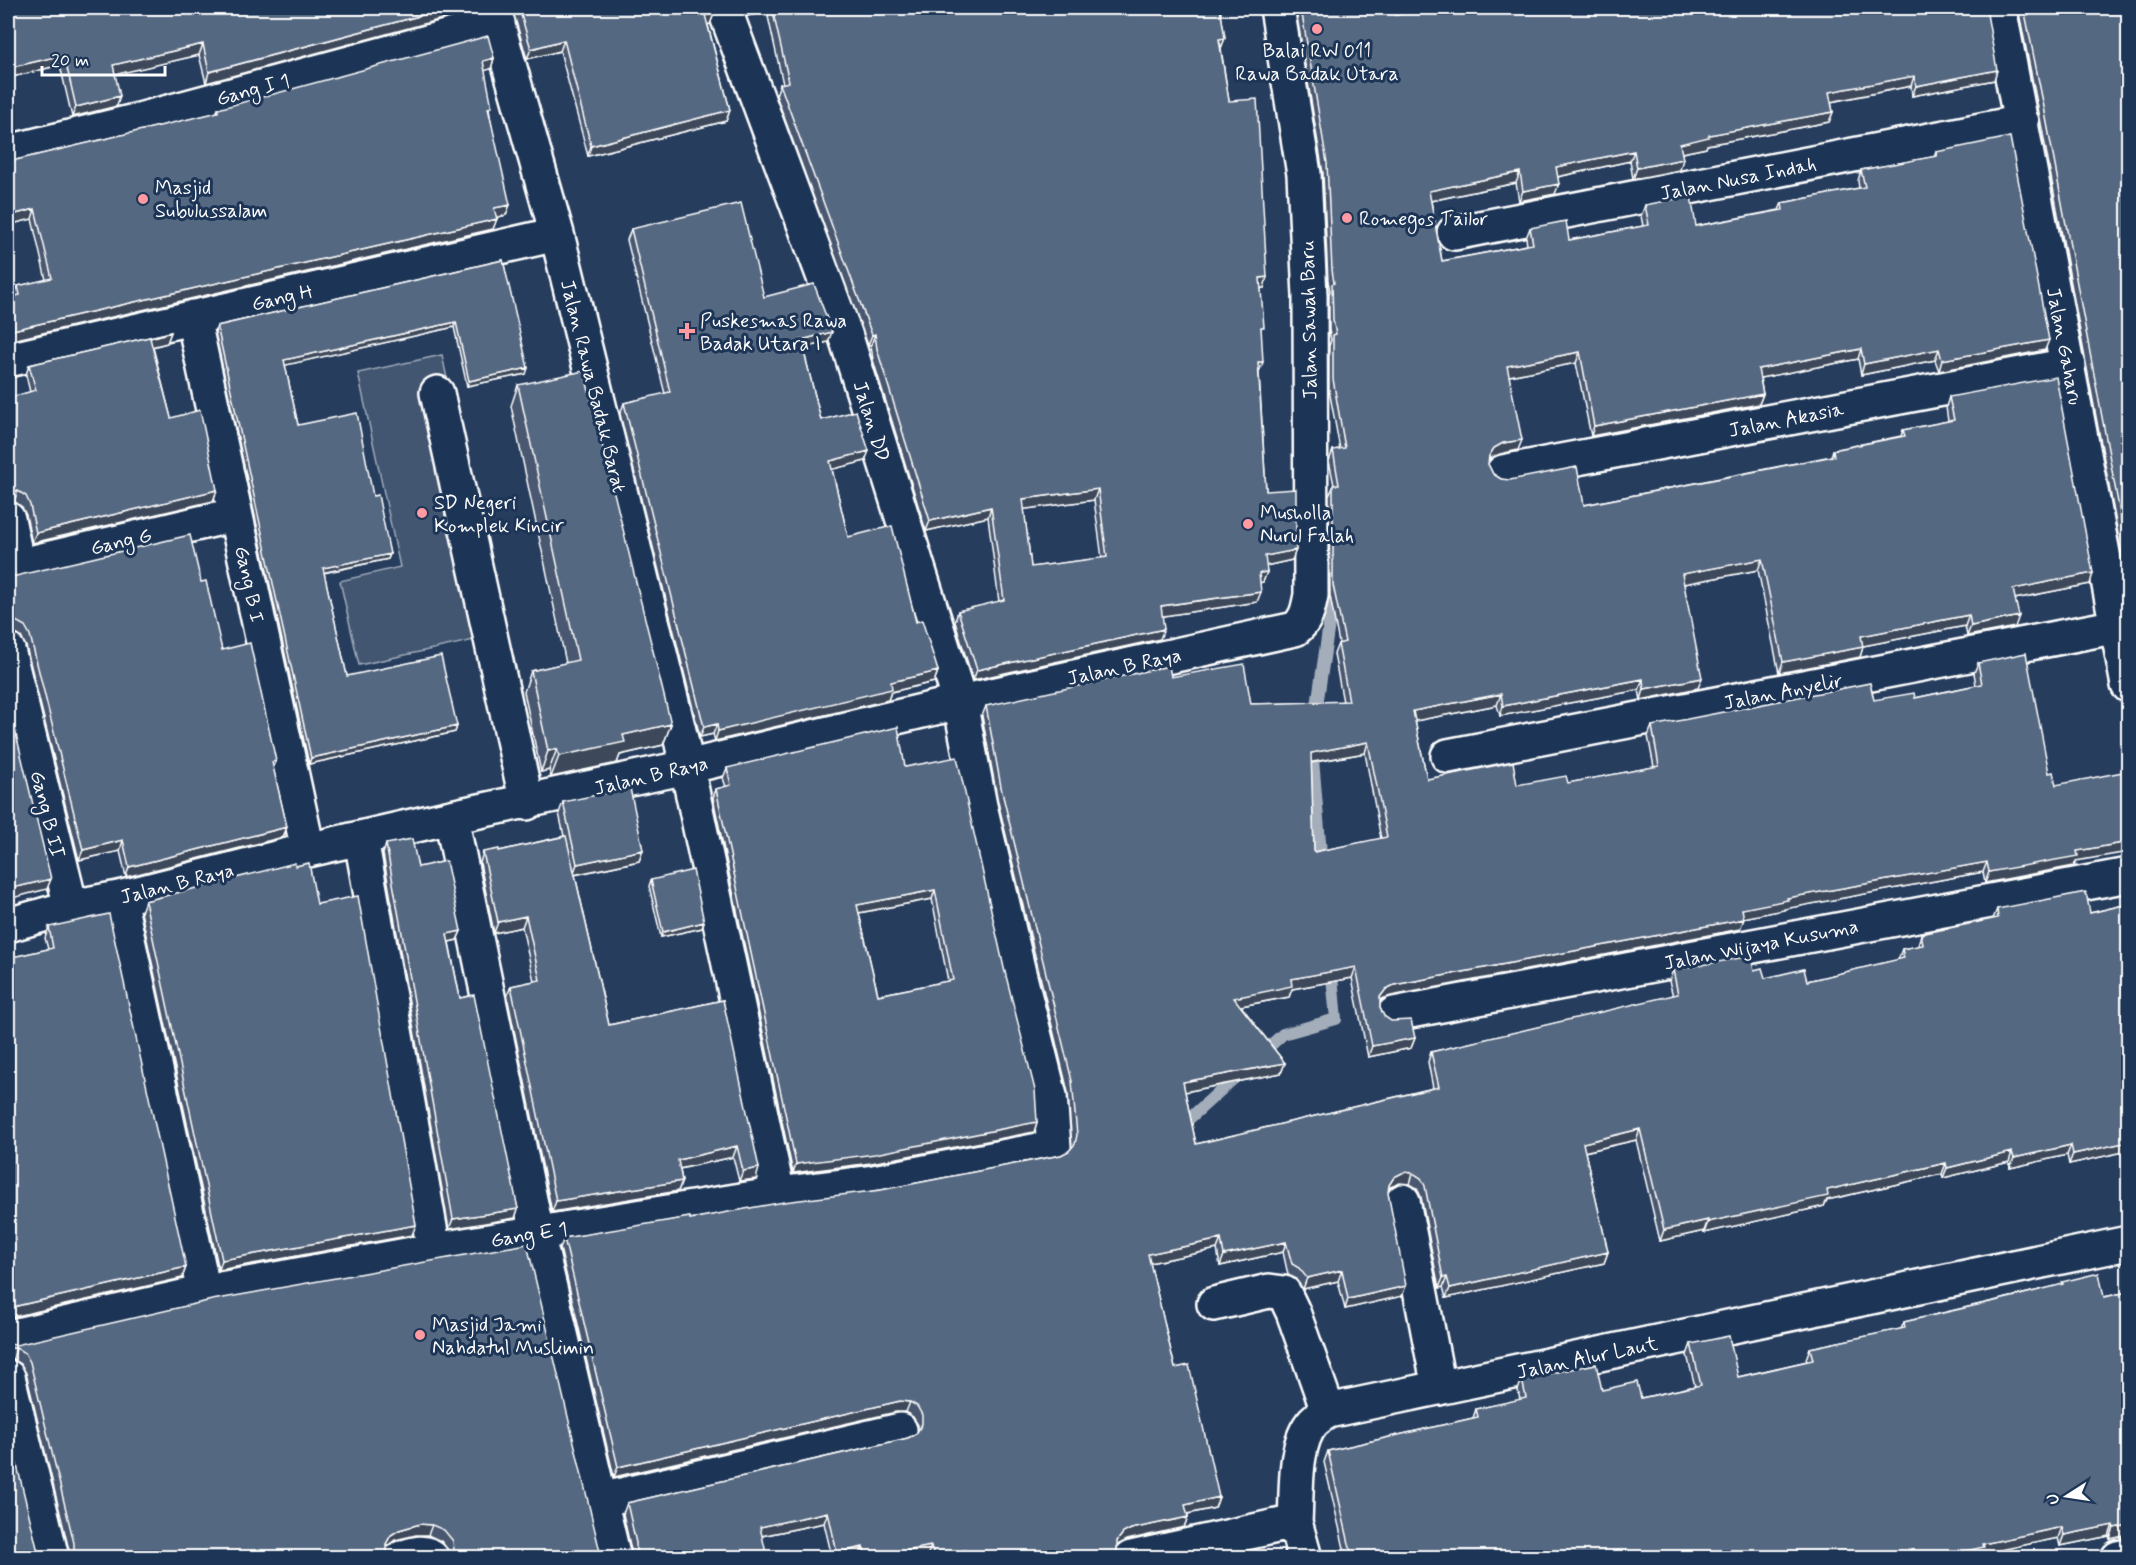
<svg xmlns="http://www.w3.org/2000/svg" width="2136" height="1565" font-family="Mynerve,sans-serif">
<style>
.green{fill:#425672;stroke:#a0aab8;stroke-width:1.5}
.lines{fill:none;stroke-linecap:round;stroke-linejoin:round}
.stream{stroke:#a4aebb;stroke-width:12}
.minor-casing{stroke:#fff;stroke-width:38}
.minor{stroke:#1d3557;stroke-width:33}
.wall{fill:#49596f;stroke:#fff;stroke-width:1.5;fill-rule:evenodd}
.shaded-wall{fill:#3c485a;stroke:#fff;stroke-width:1.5}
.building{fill:#556781;stroke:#fff;stroke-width:1.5;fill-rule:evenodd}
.poi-dot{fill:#ff9aa2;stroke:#1d3557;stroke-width:2}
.labels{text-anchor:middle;stroke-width:6;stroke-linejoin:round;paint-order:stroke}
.poi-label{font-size:20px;fill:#fff;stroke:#1d3557;text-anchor:start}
.street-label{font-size:20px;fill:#fff;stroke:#1d3557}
</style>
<rect width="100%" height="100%" fill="#263d5e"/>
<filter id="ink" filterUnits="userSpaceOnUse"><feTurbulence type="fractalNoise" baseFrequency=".0167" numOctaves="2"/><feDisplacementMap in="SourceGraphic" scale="12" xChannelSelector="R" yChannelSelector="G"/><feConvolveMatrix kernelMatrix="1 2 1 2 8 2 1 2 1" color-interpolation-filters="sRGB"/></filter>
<g filter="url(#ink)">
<path class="green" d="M442,355L502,634L359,665L340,581L400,567L358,373Z"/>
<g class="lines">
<path class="stream" d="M1296,8L1300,30
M1315,719L1334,590
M1312,748L1322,865
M1260,1055L1283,1034L1336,1019L1331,966
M1180,1127L1241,1072"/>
<g class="minor-casing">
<path id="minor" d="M493,8L557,234L681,739L778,1194
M1999,8L2128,685
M8,152L139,120L498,23
M1454,233L2022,122
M193,317L308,850
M8,360L557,234
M437,393L527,803
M1503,472L2069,365
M8,519L18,566
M8,568L234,515
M8,650L71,907
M1448,756L2118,626
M451,817L537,1233L614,1558
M361,839L434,1250
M119,898L204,1292
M8,925L71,907L119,898L308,850L451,817L687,767L960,702L1295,629C1307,620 1308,609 1311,595L1310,296L1304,174L1277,8
M1394,1014L2128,875
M1403,1201L1439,1388
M1214,1304L1269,1291L1284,1293L1293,1312L1328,1411
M8,1337L204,1292L434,1250L778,1194L874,1182L1054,1147L1050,1096L1019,973L980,806L960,702L845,334L724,8
M8,1377L52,1558
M600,1500L900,1430
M1295,1522L1305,1558
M401,1558C411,1555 424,1549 432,1558
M1131,1558L1295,1522C1297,1494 1293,1444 1313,1422C1317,1418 1323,1414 1328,1411L2128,1243
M2118,1558L2128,1556"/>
</g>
<use href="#minor" class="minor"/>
</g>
<path class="wall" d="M8,8L42,10L54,8H476L475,10L206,83L199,55L115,74L117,106L72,117L60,65L8,78Z
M512,8H712L714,14L710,24L708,25L730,110L726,121L588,156L560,51L527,59Z
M743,8H1220L1225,38L1221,48L1229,101L1264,288H1261V335L1259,372L1266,491L1292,560L1266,566L1267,572L1263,582L1260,583L1257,602L1162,616L1160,639L973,680L955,622L958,611L999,602L988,517L926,531L873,360L871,345H868L776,95L780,84H783L767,12L747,16ZM1094,500L1102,558L1031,567L1024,509Z
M1300,8H1394L1396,15L1997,70L1994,80L1912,96L1911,86L1831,102L1833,112L1829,122L1707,145L1706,148L1682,153L1680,170L1633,179L1630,161L1558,177L1555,194L1519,201L1516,183L1431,201L1442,261L1527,245L1526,238L1530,228L1569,240L1643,226L1641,216L1645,205L1696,226L1779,210L1782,203L1859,188L1858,181L1861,170L1934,157L1936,152L2045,350L1939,371L1935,360L1861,375L1858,359L1760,378L1763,394L1759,404L1591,436L1576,363L1509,376L1518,450L1500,454L1490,458L1488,464L1493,474L1501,479L1584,505L1831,456L1833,450L1901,436L1903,430L1948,421L1946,407L1949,397L2090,584L2015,599V627L1967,636L1965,626L1863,646L1860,657L1779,673L1758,570L1684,584L1698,688L1641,700L1639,690L1500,716L1497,705L1415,721L1427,779L1517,785L1568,783L1654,767L1648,736L1652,726L1874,700L1915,698L1976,685L1974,673L1978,663L2056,785L2076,861L2074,866L1985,883L1983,872L1784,909V910L1743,918L1740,929L1391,996L1382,999L1380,1003V1008L1384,1016L1415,1038L1411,1048L1368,1057L1352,978L1292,989L1289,997L1241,1006L1285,1063L1281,1073L1185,1092L1196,1144L1433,1088L1428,1062L1431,1052L1673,996L1669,981L1673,970H1754L1765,978L1807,981L1898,960L1902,949L1918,946L1921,934L1993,919L1997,909L2090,913L2128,904V1151L2069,1164L2067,1155L2010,1168L2009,1162L1943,1178L1942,1174L1827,1200L1824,1206L1704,1233V1231L1660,1241L1636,1140L1585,1152L1608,1252L1604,1263L1446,1298L1443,1287L1439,1288L1421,1197L1417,1188L1410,1184L1400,1183L1390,1187L1388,1193L1402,1296L1345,1309L1338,1281L1303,1289L1295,1278L1288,1275L1283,1252L1220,1266L1217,1249L1150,1263L1175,1368L1219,1497L1215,1508L1188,1514V1517L1184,1527L1127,1540L1119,1544L1117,1547V1552L1119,1557H928L927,1556L921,1557H832L824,1523L762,1536L632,1557V1554L623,1514L627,1503L908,1438L916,1434L918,1431V1425L913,1417L906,1412H896L614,1477L560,1248L564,1238L881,1190L1061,1155L1069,1151L1072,1147L1068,1092L998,802L982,716L986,706L1171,677L1251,704L1343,702L1334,654L1338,644L1339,643L1330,596L1329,496L1334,485L1329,461L1333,450L1340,449L1329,390V346L1331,340L1329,330V294L1330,291L1328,281L1323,173L1297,16ZM1365,753L1381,839L1314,852L1311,763Z
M2018,8H2128V587L2040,118Z
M494,58L491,69L484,70L490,115L506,215L497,217L493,229L8,341V298L14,297L18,286L46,280L32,219L8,225V159L16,160L216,113L218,109Z
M631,229L764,297L828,342L803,348L821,420L865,461L832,469L848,537L916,622L938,671L934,682L891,692L888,700L715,741L713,734L700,737L620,414L624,403L665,394L627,240Z
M503,260L526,374L467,386L454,327L285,365L298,425L373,496L390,554L388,559L324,573L347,676L457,726L455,732L309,764L215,332L217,326Z
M171,332L167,343L153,347L171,418L217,490L213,501L32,543L26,515L22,507L14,501H8V398L30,392L26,375L29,365Z
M518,385L671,724L663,745L620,755L617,763L551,777L549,770L541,772L524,692L531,671L566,663L511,406Z
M8,576L201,582L222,650L276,761L273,768L287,827L283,837L126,877L120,851L79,860L26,646L21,637L13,632Z
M905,767L1037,1122L1034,1132L871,1163L793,1173L713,798L716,789L726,787L723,778L727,768ZM932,899L948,981L878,995L859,913Z
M563,802L643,850L639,861L575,875L609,1025L723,1000L756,1179L739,1181L733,1157L680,1169L682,1181L678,1191L552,1212L507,996L511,986L534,981L522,927L494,933L480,863L483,852L499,851L564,836L559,813Z
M386,844L418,867L461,931L457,940L449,942L460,998L518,1209L515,1218L449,1229L383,854Z
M295,866L412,1235L219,1270L141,912L145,901Z
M651,880L702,928L661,937L649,886Z
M49,927L186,1267L182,1278L8,1318V958L48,949L45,938Z
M2062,1282L2104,1297L2128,1292V1535L2110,1539L2109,1536L2060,1546L2058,1538L1982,1554L1980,1557H1346L1324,1462L1328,1451L1473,1418L1476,1409L1520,1400L1518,1390L1522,1379L1602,1390L1641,1398L1695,1386L1687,1355L1691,1344L1738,1377L1807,1361L1806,1359L1810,1348L1901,1329L1904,1322L2061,1285Z
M8,1344L600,1552L603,1557H450L449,1551L441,1541L428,1535H416L395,1540L387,1546V1553L390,1557H70V1554L26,1373L21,1364L13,1359Z"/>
<path class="shaded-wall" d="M449,8H476L475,10L206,83L209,72Z
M750,8H768L767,12L747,16Z
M714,14L710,24L701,26L705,15Z
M1225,38L1221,48L1219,39Z
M564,40L560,51L527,59L531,49Z
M203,44L199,55L109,76L113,65Z
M64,55L60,65L8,78V68Z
M494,58L491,69L479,72L483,61Z
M1997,70L1994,80L1912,96L1916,86Z
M1914,76L1911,86L1825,103L1829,92Z
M120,96L117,106L72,117L76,107Z
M730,110L726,121L588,156L591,146Z
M1833,112L1829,122L1707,145L1706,148L1677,154L1680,144L1709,135Z
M1634,151L1630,161L1552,178L1556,167Z
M1683,159L1680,170L1633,179L1637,168Z
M1520,172L1516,183L1425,202L1429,191Z
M1559,184L1555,194L1519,201L1523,191Z
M510,205L506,215L491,219L494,208Z
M35,209L32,219L8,225V216Z
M497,219L493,229L8,341V331Z
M1267,277L1264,288H1256L1260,278Z
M456,322L454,327L282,366L284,360Z
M171,332L167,343L147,348L150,338Z
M832,332L828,342L797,350L801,340Z
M875,334L871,345H868L872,335Z
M2049,340L2045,350L1939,371L1942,360Z
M1861,349L1858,359L1755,379L1758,369Z
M1939,349L1935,360L1861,375L1864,364Z
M1580,352L1576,363L1504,377L1507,366Z
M1258,362H1263L1259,372Z
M528,368L526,374L467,386L469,381Z
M1763,394L1759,404L1591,436L1594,426Z
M1522,440L1518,450L1500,454L1490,458L1485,466L1489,456L1494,448L1503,443Z
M869,451L865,461L826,471L830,461Z
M1098,489L1094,500L1019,510L1023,499Z
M8,490L18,491L14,501H8Z
M217,490L213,501L32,543L36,533Z
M991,507L988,517L926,531L930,521Z
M1296,550L1292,560L1261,567L1265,556Z
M390,554L388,559L321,573L323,568Z
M1762,559L1758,570L1678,585L1682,574Z
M1267,572L1263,582L1255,583L1259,573Z
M2093,573L2090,584L2009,600L2013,589Z
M1261,592L1257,602L1157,617L1161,606Z
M1969,615L1965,626L1858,647L1861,636Z
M2019,616L2015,627L1967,636L1971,626Z
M16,621L13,632H8V622Z
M1164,629L1160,639L973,680L977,670Z
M1863,647L1860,657L1779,673L1783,662Z
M938,671L934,682L891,692L888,700L715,741L718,731L891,682Z
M1702,678L1698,688L1641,700L1644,689Z
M1643,679L1639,690L1500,716L1503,706Z
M1501,694L1497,705L1410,722L1413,711Z
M671,724L663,745L620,755L617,763L551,777L559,756L623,735Z
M717,724L713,734L700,737L704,727Z
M457,726L455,732L309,764L311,758Z
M1368,742L1365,753L1307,763L1311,753Z
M557,749L549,770L541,772L548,751Z
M287,827L283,837L126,877L129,867Z
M123,840L120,851L79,860L83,850Z
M2128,842V852L2076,861L2074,866L1985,883L1989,872L2077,851Z
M643,850L639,861L573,875L577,864Z
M1987,862L1983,872L1784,909V910L1738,919L1742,909L1787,898Z
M51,879L47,889L8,899V889Z
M935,890L932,899L853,914L857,905Z
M526,916L522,927L494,933L498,922Z
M1744,919L1740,929L1391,996L1382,999L1377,1007L1380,997L1386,989L1394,985Z
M704,922L702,928L661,937L663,932Z
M461,931L457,940L444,943L447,934Z
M1356,967L1352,978L1292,989L1289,997L1230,1008L1234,998L1291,979Z
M1415,1038L1411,1048L1368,1057L1372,1046Z
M1285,1063L1281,1073L1179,1093L1183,1082Z
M1037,1122L1034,1132L871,1163L793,1173L796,1164Z
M1640,1129L1636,1140L1579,1153L1583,1143Z
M2128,1142V1151L2069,1164L2073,1154Z
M2071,1145L2067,1155L2010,1168L2014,1158Z
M737,1146L733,1157L674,1170L678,1160Z
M2012,1152L2009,1162L1943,1178L1947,1168Z
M1946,1163L1942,1174L1827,1200L1824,1206L1704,1233L1708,1222L1827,1190Z
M759,1168L756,1179L739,1181L743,1171Z
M1404,1172L1413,1173L1410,1184L1400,1183L1390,1187L1385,1195L1389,1185L1394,1177Z
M682,1181L678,1191L552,1212L556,1201Z
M518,1209L515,1218L449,1229L453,1219Z
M1708,1220L1704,1231L1660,1241L1664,1230Z
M416,1225L412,1235L219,1270L222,1260Z
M1221,1239L1217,1249L1145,1264L1148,1254Z
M1286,1242L1283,1252L1220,1266L1224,1255Z
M1608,1252L1604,1263L1446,1298L1450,1288Z
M186,1267L182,1278L8,1318V1308Z
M1342,1270L1338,1281L1303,1289L1307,1278Z
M1447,1277L1443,1287L1439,1288L1443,1278Z
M1406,1286L1402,1296L1345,1309L1348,1299Z
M8,1348H16L13,1359H8Z
M900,1401L910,1402L906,1412H896L614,1477L618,1467Z
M1219,1497L1215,1508L1182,1515L1185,1505Z
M828,1512L824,1523L756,1537L760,1527Z
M1188,1517L1184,1527L1127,1540L1119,1544L1113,1552L1117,1541L1123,1533L1131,1529Z
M420,1524L432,1525L428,1535H416L395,1540L387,1546L386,1544L391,1535L399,1530Z
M2113,1525L2109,1536L2060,1546L2064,1535Z
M2128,1525V1535L2110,1539L2114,1528Z
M2062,1527L2058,1538L1982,1554L1980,1557H1939L1983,1544Z
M931,1546L927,1556L921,1557H879Z
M863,1547L859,1557H836L837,1553Z
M965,1550L962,1557H933H934Z"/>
<path class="building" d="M8,8H41L42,10L54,8H449L209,72L203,44L113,65L120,96L76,107L64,55L8,68Z
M519,8H712L714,14L705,15L730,110L591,146L564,40L531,49Z
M772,8H1220L1225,38L1219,39L1229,101L1257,99L1267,277L1260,278L1264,327H1261L1263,362H1258L1266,491L1296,489V550L1265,556L1267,572L1259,573L1261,592L1161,606L1164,629L977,670L958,611L1004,600L991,507L930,521L877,349L875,334L872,335L780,84L789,82ZM1098,489L1107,557L1031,567L1023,499Z
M1301,8H1394L1396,15L1428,8H1986L1997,70L1916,86L1914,76L1829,92L1833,112L1709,135V137L1680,144L1683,159L1637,168L1634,151L1556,167L1559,184L1523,191L1520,172L1429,191L1442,261L1533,244L1530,228L1566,221L1569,240L1649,225L1645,205L1691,196L1696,226L1783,210L1782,203L1865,187L1861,170L1937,156L1936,152L2010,137L2049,340L1942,360L1939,349L1864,364L1861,349L1758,369L1763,394L1594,426L1580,352L1507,366L1522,440L1503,443L1494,448L1489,456L1488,464L1493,474L1501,479L1510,480L1577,467L1584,505L1834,456L1833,450L1905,436L1903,430L1954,420L1949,397L2056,377L2093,573L2013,589L2019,616L1971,626L1969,615L1861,636L1863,647L1783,662L1762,559L1682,574L1702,678L1644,689L1643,679L1503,706L1501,694L1413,711L1427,779L1513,762L1517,785L1566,776L1568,783L1659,766L1652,726L1870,683L1874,700L1914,693L1915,698L1982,684L1978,663L2026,653L2049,773L2053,772L2056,785L2128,771V842L2077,851L2078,856L1989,872L1987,862L1787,898L1788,900L1742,909L1744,919L1394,985L1386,989L1380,997V1008L1384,1016L1391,1021L1411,1020L1415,1038L1372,1046L1356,967L1291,979L1292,986L1234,998L1285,1063L1183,1082L1196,1144L1439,1087L1431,1052L1678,994L1673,970L1751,956L1754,970L1762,968L1765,978L1804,969L1807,981L1904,958L1902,949L1923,945L1921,934L1998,918L1997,909L2086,892L2090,913L2128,904V1142L2073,1154L2071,1145L2014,1158L2012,1152L1947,1168L1946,1163L1827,1190L1828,1196L1708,1222V1220L1664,1230L1640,1129L1583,1143L1608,1252L1450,1288L1447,1277L1443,1278L1425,1186L1421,1178L1413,1173L1404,1172L1394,1177L1389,1185L1388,1193L1406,1286L1348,1299L1342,1270L1307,1278L1299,1268L1292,1264L1286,1242L1224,1255L1221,1239L1148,1254L1175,1368L1189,1365L1219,1497L1185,1505L1188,1517L1131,1529L1123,1533L1117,1541V1552L1119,1557H966L965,1550L934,1557L931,1546L879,1557H865L863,1547L837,1553L828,1512L760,1527L767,1557H633L636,1552V1543L627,1503L908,1438L916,1434L922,1424V1415L917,1406L910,1402L900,1401L618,1467L564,1238L690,1217V1219L784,1202L881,1190L1061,1155L1069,1151L1075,1144L1077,1135L1072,1081L1002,792L986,706L1169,666L1171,677L1244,664L1251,704L1349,701L1338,644L1345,642L1333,585V485H1339L1333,450L1345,448L1333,379V335L1336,334L1333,320L1332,284L1334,283L1332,270L1327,163ZM1368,742L1387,837L1314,852L1311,753Z
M2024,8H2128V556L2044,107Z
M488,36L494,58L483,61L492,107L488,108L510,205L494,208L497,219L8,331V298L20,295L18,286L52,278L35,209L8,216V159L16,160L210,114L218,112V109Z
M741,203L764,297L814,284L832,332L801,340L821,420L856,411L869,451L830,461L848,537L892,526L916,622L922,620L938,671L891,682L892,689L718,731L717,724L704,727L624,403L670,392L631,229Z
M503,260L528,368L469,381L456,322L284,360L298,425L357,413L373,496L378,495L390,554L323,568L347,676L441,656L457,726L311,758L217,326Z
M171,332L150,338L171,418L200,410L217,490L36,533L30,505L26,496L18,491L8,490V398L36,390L29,365Z
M584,371L671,724L623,735L625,742L559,756L557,749L548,751L531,671L578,660L518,385Z
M190,535L201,582L206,581L222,650L250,643L276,761L272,762L287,827L129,867L123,840L83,850L30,635L25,626L16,621L8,622V576H16Z
M8,701L51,879L8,889Z
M898,727L905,767L957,757L1004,968L1035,1090L1037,1122L875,1154L796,1164L716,789L731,785L727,768ZM935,890L953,980L878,995L857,905Z
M630,788L643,850L577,864L563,802Z
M566,836L609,1025L723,1000L759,1168L743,1171L737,1146L678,1160L682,1181L556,1201L511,986L540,980L526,916L498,922L483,852L499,849V851Z
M412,839L418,867L446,861L461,931L447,934L460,998L474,995L518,1209L453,1219L386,844Z
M295,863V866L309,863L317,904L358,896L416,1225L222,1260L145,901Z
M693,870L704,922L663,932L651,880Z
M109,914L186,1267L8,1308V958L53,948L49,927Z
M527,1244L600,1552L603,1557H451L454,1551L453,1541L444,1530L432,1525L420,1524L399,1530L391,1535L386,1544L387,1553L390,1557H71L74,1552V1543L30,1362L25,1353L16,1348H8V1344L16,1345L212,1300Z
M2099,1273L2104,1297L2128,1292V1525L2114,1528L2113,1525L2064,1535L2062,1527L1983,1544L1984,1547L1939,1557H1352L1328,1451L1478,1417L1476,1409L1526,1398L1522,1379L1596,1364L1602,1390L1637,1382L1641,1398L1701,1385L1691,1344L1729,1336L1738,1377L1813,1360L1810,1348L1905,1328L1904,1322L2012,1297L2063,1284L2062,1282Z
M8,1428L38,1552L41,1557H8Z
M1197,1553L1198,1557H1177Z"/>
</g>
<g class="poi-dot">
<circle cx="1317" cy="29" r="6"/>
<circle cx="143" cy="199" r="6"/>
<circle cx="1347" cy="218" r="6"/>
<path d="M684 322h6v6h6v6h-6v6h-6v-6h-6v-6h6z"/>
<circle cx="422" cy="513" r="6"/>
<circle cx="1248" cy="524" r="6"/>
<circle cx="420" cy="1335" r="6"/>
</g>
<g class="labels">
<g class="poi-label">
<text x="1317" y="57" text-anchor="middle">Balai RW 011<tspan x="1317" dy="23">Rawa Badak Utara</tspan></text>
<text x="155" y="194">Masjid<tspan x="155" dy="23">Subulussalam</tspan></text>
<text x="1359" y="225">Romegos Tailor</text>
<text x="700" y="327">Puskesmas Rawa<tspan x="700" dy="23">Badak Utara I</tspan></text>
<text x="434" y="509">SD Negeri<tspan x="434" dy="23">Komplek Kincir</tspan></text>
<text x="1260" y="519">Musholla<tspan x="1260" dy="23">Nurul Falah</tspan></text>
<text x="432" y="1331">Masjid Jami<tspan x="432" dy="23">Nahdatul Muslimin</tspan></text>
</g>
<g class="street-label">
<text transform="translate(253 89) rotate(-15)" y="7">Gang I 1</text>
<text transform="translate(1738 178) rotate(-11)" y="7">Jalan Nusa Indah</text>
<text transform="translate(282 297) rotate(-13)" y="7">Gang H</text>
<text transform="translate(1308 320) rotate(-91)" y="7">Jalan Sawah Baru</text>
<text transform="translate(2065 346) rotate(79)" y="7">Jalan Gaharu</text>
<text transform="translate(594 386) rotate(76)" y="7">Jalan Rawa Badak Barat</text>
<text transform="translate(1786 419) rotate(-11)" y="7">Jalan Akasia</text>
<text transform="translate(872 421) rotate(73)" y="7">Jalan DD</text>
<text transform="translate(121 541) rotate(-13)" y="7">Gang G</text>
<text transform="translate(250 584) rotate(78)" y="7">Gang B I</text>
<text transform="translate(1124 666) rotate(-12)" y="7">Jalan B Raya</text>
<text transform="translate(1783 691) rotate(-11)" y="7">Jalan Anyelir</text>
<text transform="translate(651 775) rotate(-13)" y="7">Jalan B Raya</text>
<text transform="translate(48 814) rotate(76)" y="7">Gang B II</text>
<text transform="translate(177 883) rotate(-14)" y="7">Jalan B Raya</text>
<text transform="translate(1761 944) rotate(-11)" y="7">Jalan Wijaya Kusuma</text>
<text transform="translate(529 1234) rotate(-9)" y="7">Gang E 1</text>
<text transform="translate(1587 1357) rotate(-12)" y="7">Jalan Alur Laut</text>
</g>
</g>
<rect width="2136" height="1565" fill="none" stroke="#1d3557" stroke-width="30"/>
<rect x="15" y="15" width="2106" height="1535" fill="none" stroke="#fff" stroke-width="2" filter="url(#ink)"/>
<g transform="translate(2067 1496) rotate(258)" stroke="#1d3557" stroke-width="4.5" paint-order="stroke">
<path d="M0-4.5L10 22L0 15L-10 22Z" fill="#ffffff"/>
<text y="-9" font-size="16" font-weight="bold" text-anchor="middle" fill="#ffffff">U</text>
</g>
<path d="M42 66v9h123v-9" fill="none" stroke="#ffffff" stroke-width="3"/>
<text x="51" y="66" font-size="18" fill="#ffffff" stroke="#1d3557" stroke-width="4.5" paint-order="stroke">20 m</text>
</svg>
